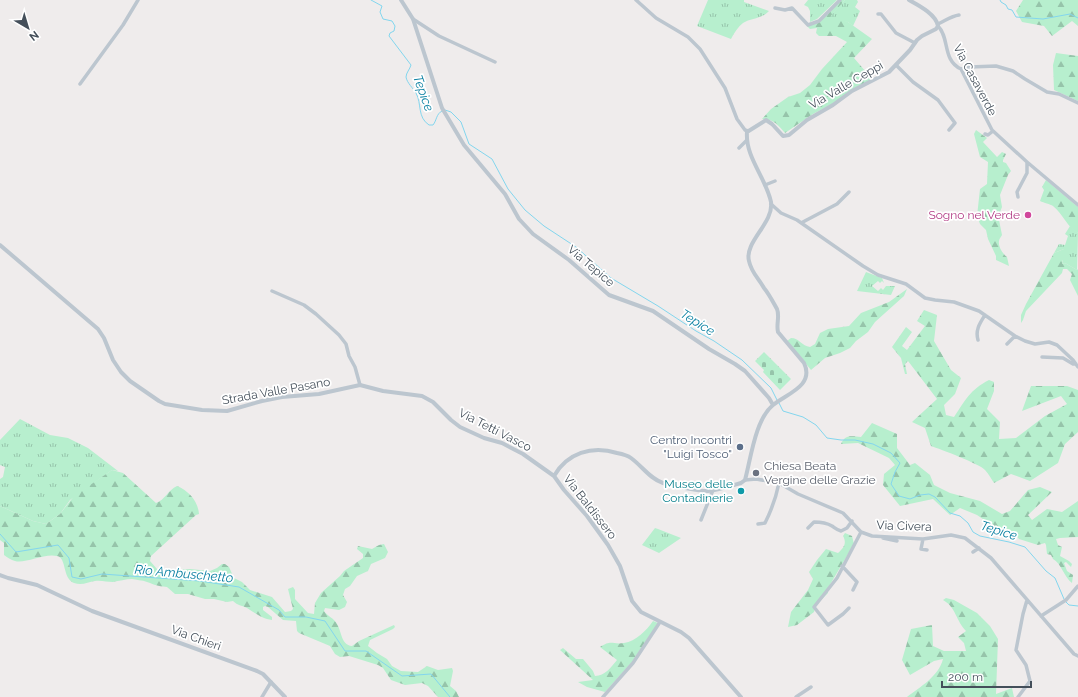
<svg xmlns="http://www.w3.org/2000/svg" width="1078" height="697" font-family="Raleway,sans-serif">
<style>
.grass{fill:url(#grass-tufts)}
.forest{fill:url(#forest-firs)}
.cemetery{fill:url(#cemetery-stones)}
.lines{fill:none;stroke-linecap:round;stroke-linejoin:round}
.stream{stroke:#83d6ee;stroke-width:1}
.minor{stroke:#bcc6cf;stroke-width:3.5}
.tertiary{stroke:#bcc6cf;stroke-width:4}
.hotel-dot{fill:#d1479c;stroke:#fff;stroke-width:1.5}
.service-dot{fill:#5c6f8a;stroke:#fff;stroke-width:1.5}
.worship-dot{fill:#6b7280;stroke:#fff;stroke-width:1.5}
.culture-dot{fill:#0f9aa8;stroke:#fff;stroke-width:1.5}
.labels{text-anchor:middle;stroke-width:3.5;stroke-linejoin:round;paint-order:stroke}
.street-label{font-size:12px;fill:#444f5a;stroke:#fff}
.hotel-label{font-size:12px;fill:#b23c85;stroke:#fff;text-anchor:end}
.service-label{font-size:12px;fill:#4e5e75;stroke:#fff;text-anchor:end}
.worship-label{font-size:12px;fill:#5b616d;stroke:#fff;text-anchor:start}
.culture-label{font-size:12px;fill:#0d838f;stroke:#fff;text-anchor:end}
.water-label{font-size:13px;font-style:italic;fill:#087fa1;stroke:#fff}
</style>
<defs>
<pattern id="grass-tufts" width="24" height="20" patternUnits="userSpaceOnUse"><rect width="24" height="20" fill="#b7efce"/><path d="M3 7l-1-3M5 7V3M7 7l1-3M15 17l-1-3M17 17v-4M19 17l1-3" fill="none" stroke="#96c4aa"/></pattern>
<pattern id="forest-firs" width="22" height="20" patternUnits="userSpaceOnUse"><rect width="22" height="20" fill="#b7efce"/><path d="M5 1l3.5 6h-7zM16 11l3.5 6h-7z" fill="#96c4aa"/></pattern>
<pattern id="cemetery-stones" width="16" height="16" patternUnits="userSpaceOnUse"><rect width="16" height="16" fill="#b7efce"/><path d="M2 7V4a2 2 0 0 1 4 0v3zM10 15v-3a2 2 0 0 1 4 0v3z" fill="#96c4aa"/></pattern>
</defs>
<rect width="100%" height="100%" fill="#efecec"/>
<path class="grass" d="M708,0H744V2L769,11C762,19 751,18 743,23C738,27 734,33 731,39L697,26Z
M808,0H837L817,19L810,22V11L808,7L804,5Z
M845,0H857L858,2L855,7L860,11L853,26L848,22L826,20Z
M1070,226L1078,233L1077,270L1065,263L1062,264L1064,249L1054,253L1059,244L1065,245L1068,236L1065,234Z
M866,272L882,278L884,283L882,281L880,283L878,281L872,286L878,291L881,288L883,290L886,286H895L891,295L857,291Z
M20,419L50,435L68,438L88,448L118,471L112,470L70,500L60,514L46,524L33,521L0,506V479L3,477L5,467L0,465V440Z
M655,528L658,529L681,538L659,553L642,545Z"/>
<path class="forest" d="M841,0H845L827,20L839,19L848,22L872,39L854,58L872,79L832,104L813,114L785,133C779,126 773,118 762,119L771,109L788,97L800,93L810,85L822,69L847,42L836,36H819L816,33L817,28L810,29L807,26L820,21Z
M1023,0H1078V26L1072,21L1052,36L1044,26L1022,22L1016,11Z
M1056,53L1078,56V101L1054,90L1053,65Z
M976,130L987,138L983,142L997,157L1002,152L1006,154L1003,160V162L1006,163L1011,171L1008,175L1000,195L1002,207L1000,212V218L999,220L1002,235C1001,237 999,239 999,241C998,247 1003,254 1007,257L1009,266L996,260V256L988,239L986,230L980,224L977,216L980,189L987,184L988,162L980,157L974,134Z
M1046,180L1078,207V242V233C1067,227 1063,214 1053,206C1050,204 1044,203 1040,201L1044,190L1042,187Z
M1064,249L1065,258L1062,261V264L1065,263L1077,270L1078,269V296L1070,280L1072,274L1067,269H1063L1062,273L1026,311L1023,320L1021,323V315L1026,304L1054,253Z
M907,289L904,296L875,322L868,332L856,341L850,348L840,353L825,358L811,370L787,341L791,338C799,338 802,346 810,347L815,344L820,333L828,329L849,326L861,313L889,302Z
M924,310L937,315L934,341L951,370L961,378L955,394L944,405L946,415L954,417C966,399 970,390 989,380L994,382V391L987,409L1000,422L999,439L1016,438L1045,416L1067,404L1061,396L1022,411L1031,386H1067L1078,390V432L1065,444L1058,463L1030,481L1011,474L994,483C991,479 989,474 985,470C980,464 940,449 931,446L925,428L912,422L937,399L908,361L905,364L907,374H905L901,358L892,347L906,327L912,332L902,346L907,350L925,326L917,321Z
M872,423L897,434V448L910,465L915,463L930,475L934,485L950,493L980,501L1002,514L1010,511L1028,490L1040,487L1052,492L1028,515L1032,520L1047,509L1062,512L1078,501V537L1060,538L1056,539L1058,545L1062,547L1060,556L1069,561L1072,564L1071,567L1066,562L1064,563L1067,571L1073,575L1072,583C1064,577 1061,563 1053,559L1051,555L1047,554L1046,545L1045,543L1038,545L1019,539L1013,532L993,526L977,515L960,508L950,515L933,499L900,506L883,485L884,474L895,465L889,458L858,443L841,444C845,434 852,436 861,437Z
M112,470L123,473L156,503C165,500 168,490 177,486C189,491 198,501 199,514L196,515L151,556L150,561L157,569L162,571L190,569L210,571L217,568L222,564H225L229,567L234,578L242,582L250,590L272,597L285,612L291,611L293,609L288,589L293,587L295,590V599L308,613L314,614L315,603L321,593L340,576L344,571L363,558V554L357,549L358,546L372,549L379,545L384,544L388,552L385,558L371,564L368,571L357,576L350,586L345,589L343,595L347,602L345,607L339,610L325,608L324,611C327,616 334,618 337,624C342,632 341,645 352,646L359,641L394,625L395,627L393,629L370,640L368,646L377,653L387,659L392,666L401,671L418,672L427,666L438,670L452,668L453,671L450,686L456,691L459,697H438L428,686L422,683L405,685L391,680L383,668L378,665L349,656L340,657L335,654L330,646L299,633L297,631L296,621L283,620L268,607L265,606L263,607V610L272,617V620C262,619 255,613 247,608C241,605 238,606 233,601L227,602L214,599H205L188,594H175L167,587C156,586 156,585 147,582C142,580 136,580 132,579C126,579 119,581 113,582C107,582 101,580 95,581C88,582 82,586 74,583C62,578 67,558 57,556C44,553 25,564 15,561C11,560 7,557 4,555V543L0,540V506L33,521L46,524L60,514L74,496Z
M845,533L852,536L854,544L828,588V593L816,605L814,612L797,625L788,627L791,612L808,590L813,579L809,572L817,560L826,549L838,553C844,548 847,543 843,536Z
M946,598L954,600L977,613L990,626L998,639L996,694L1012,688L1014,697H907C920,687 939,676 943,659L934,661L910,675L902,660L911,629L932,625L933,646L944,651H966L964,643L958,637L966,631C956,621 956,607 943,600Z
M653,621L658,623L632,662L605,692L587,687L578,682L593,680L560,650L563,648L576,659H583L593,671L595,676C605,676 611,667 617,660L600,647C612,639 612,645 624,643C636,641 646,631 653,621Z"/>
<path class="cemetery" d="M764,352L791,379L780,390L763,372L764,370L755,361Z"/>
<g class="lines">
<path class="stream" d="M371,0L382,6L380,12L383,19L392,21L395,26L394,31L390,33L389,36L411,65C410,69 406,73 406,77C407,83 413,88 416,93C422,104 417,117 429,125H433C437,120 436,114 442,111
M1000,0L1001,2L1006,5L1008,9L1012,10L1016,17L1043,19L1070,14L1078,18
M445,110L451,112L461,122L469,144L492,159L508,189L525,210L544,226L576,247L611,278L658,306L696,331L714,341L742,360L771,388L777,400
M779,403L783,411L803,417L816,425L827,438L841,440H855L873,444L891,453L900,463L895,472L891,484L899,496L910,499L920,495L929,494L935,497L950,513L960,516L968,523L973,532L980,536L1009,542L1025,547L1046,571L1055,578L1064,599
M0,534L16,552L58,545L69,558L72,577L81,579L102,574L200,581L239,587L279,610L285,617H306L325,621L345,651H366L402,676L431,674L450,697
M1066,602L1069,605L1078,606"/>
<path class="minor" d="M636,0L656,18L688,37L700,49L725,88L737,119L745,130L748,131
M775,8L785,10L792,8L808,25L819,21L840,0
M878,14H881L896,33L915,43
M413,19L439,36L495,62
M938,24C945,21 951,16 959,15
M938,26C950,38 942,60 961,69L992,130L1027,162V173L1017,192L1018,197
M896,65L913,82L938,100L955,123L949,130
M961,69L970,67L996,66L1013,71L1025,79L1047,92L1059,94L1078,103
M80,84L123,25L138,0
M985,134L988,135L993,131
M739,148L747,140
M1027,162L1078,205
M765,185L775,181
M771,204L781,213L797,220L863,266L878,275L906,284L925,298L935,300L954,302L979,311L1015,336L1025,341L1035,344L1049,342L1057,345L1073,360L1078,367
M801,223L837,204L849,192
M272,291L304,305L316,314L339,335L346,344L349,356L355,367L360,385
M978,340C975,330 980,323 985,315
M1007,344L1015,336
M1042,357L1063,358L1073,364H1076
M745,480L756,479L779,483L798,494L843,513L861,532L872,536L923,539L951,535L965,538L991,558L1074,654L1078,656
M701,520L713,490
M758,524L765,523C772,509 776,498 779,483
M808,528L814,522C819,522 827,523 832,526C835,528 837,530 841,531L847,528L852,521
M883,538L897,541
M923,539L921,549L927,550
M973,552L979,548
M842,566L857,582L853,590
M849,608L843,614L828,625L814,607L837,578L861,532
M1041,616L1066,600L1078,586
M262,697L271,682
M603,697L633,663L660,622
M796,697L811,687
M1018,697L1030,681L1026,665L1016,650L1023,614L1027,600"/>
<path class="tertiary" d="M401,0L413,19L442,108L464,145L505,194L519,219L533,234L569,260L609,295L653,311L709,349L735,364L745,371L769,398L773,405
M0,245L98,329L104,338L113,360L121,372L130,381L159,401L165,404L202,410L227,411L262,401L282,397L319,394L360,385L383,391L422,396L433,402L451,420L460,427L484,438L502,443L523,454L554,476L564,490L587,516L608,545L620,566L632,601L641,612L681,632L689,638L741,697
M554,476C567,453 592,445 617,453C622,454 627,455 631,458C642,466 650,479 663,483C672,486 698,491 708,491C719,490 731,486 741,483L745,480C751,458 755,420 773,405C786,394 815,386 804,363L778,332C776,324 780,316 777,309C773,302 769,294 764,288C759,279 751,272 749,261C744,242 774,223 771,202C766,178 745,157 747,132L766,120L772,124L783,136L789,135L807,120L833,105L852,91L889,72L910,50L917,40L922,36L936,29L938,26C936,14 918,5 909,0
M0,575L8,578L37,585L92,611L257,671L263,674L285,697"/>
</g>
<circle class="hotel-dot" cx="1028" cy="215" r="4"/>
<circle class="service-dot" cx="740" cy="447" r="4"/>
<circle class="worship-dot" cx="756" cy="473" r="4"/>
<circle class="culture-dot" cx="741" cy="491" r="4"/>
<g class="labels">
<g class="street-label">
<text transform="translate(975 80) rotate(62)" y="4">Via Casaverde</text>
<text transform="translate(846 85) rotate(-30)" y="4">Via Valle Ceppi</text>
<text transform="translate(591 266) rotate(40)" y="4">Via Tepice</text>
<text transform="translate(276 391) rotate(-10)" y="4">Strada Valle Pasano</text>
<text transform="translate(495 430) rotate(27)" y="4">Via Tetti Vasco</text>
<text transform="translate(590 507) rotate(52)" y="4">Via Baldissero</text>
<text transform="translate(904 526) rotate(2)" y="4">Via Civera</text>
<text transform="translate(196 638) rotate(20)" y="4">Via Chieri</text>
</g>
<g class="hotel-label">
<text x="1020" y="219">Sogno nel Verde</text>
</g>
<g class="service-label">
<text x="732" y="444">Centro Incontri<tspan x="732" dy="14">"Luigi Tosco"</tspan></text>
</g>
<g class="worship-label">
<text x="764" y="470">Chiesa Beata<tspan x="764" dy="14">Vergine delle Grazie</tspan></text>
</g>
<g class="culture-label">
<text x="733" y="488">Museo delle<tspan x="733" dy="14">Contadinerie</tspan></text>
</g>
<g class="water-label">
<text transform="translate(424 93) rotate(70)" y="5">Tepice</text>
<text transform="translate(698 322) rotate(32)" y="5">Tepice</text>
<text transform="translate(999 530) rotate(17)" y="5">Tepice</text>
<text transform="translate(184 573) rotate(5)" y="5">Rio Ambuschetto</text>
</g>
</g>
<g transform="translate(28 28) rotate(142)" stroke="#ffffff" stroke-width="3" paint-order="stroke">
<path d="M0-3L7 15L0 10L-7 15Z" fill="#444f5a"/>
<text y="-6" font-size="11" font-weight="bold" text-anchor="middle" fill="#444f5a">N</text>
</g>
<path d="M942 681v6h89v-6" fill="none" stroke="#444f5a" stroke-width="2"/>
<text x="948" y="681" font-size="12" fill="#444f5a" stroke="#ffffff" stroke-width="3" paint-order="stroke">200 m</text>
</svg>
